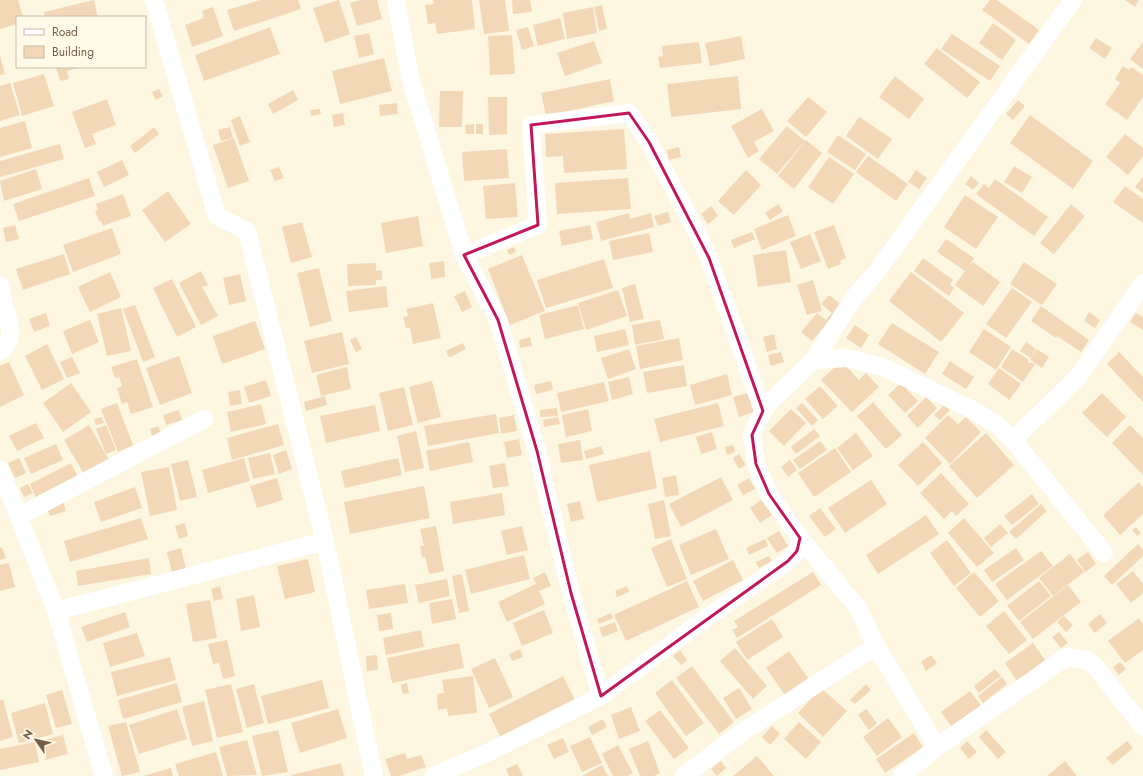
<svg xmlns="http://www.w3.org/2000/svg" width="1143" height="776" font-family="Jost,sans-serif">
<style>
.building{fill:#f3d8b8}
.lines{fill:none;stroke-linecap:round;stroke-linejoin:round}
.minor{stroke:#fff;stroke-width:18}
.marked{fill:none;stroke:#c2185b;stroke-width:3;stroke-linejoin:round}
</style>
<rect width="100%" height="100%" fill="#fdf6e1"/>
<path class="building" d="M0,0H18L23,17H17V24L0,29Z
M94,0L98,17H45L44,12Z
M260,0H298L301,9L234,31L227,10Z
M339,0L350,34L325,43L313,8Z
M361,0H377L382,19L357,26L350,3Z
M433,0H472L475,29L437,34L435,23L428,24L425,5L434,4Z
M479,0H505L509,31L484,34Z
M512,0H530L532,12L513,14Z
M990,0H997L1039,30L1029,44L982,10Z
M1125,0H1139L1135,7Z
M602,5L607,29L599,31L594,7Z
M213,7L223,36L192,47L185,25L204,18L202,11Z
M593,7L597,33L567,39L563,13Z
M560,18L565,39L538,46L533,25Z
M993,23L1016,40L1002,60L979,43Z
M270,27L280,54L204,81L195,55Z
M528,27L534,46L522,50L516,30Z
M369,33L374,54L359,58L354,36Z
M952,34L1000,66L990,81L941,49Z
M512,35L515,74L490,75L488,36Z
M741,36L745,59L710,66L705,43Z
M1096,38L1112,48L1105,59L1089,48Z
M594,41L602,63L565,76L557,53Z
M699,42L702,63L660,68L658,57L663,56L662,46Z
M1143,42V69L1130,59Z
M937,48L980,82L967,98L924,64Z
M0,55L5,74L0,75Z
M384,58L392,91L340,104L332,71Z
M1123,66L1129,70L1131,67L1143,75V97L1127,120L1105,104L1120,83L1115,79Z
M56,67H80L67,71L69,79L60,81Z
M44,74L54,106L22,116L13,83Z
M738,76L741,109L671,117L667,84Z
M895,76L924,99L909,119L879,97Z
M610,79L614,101L546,116L541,93Z
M10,83L20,115L0,121V86Z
M159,89L163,96L156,100L152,92Z
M293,90L298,100L273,114L268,104Z
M440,91H463L462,127H439Z
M488,97H507V134L489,135Z
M808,97L827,112L806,137L787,121Z
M107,99L116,125L92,134L96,144L85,148L72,112Z
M1018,100L1025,106L1013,120L1006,114Z
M397,103L398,114L380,116L379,105Z
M320,109L321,114L311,116L310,110Z
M762,109L774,131L754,142L759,151L748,158L731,126Z
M343,113L345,125L334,127L332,115Z
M1030,115L1093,161L1073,189L1010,143Z
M240,116L250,142L240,146L231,120Z
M859,117L892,139L878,159L846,136Z
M25,121L32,148L0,157V128Z
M474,124V134H466L465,125Z
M476,124H483V134H476Z
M787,126L805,141L777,174L759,159Z
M154,127L159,134L135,153L130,146Z
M230,127L233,138L221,141L218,130Z
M624,129L627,169L564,173L563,156L546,157L545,134Z
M1125,134L1143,148V156L1128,175L1106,157Z
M838,135L866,154L855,170L827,152Z
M234,138L249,181L228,188L213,145Z
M806,140L822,153L794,189L778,176Z
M60,144L64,159L0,177V161Z
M679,147L681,157L669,160L667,150Z
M507,149L509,178L464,181L462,152Z
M868,156L908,184L896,201L856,172Z
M829,157L854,174L833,204L808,187Z
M122,160L129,175L104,187L97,172Z
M1014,166L1032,177L1022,193L1004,182Z
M279,167L284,178L275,181L270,170Z
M36,169L42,189L4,201L0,181Z
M746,170L761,185L734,215L718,201Z
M916,170L927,178L919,189L908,182Z
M971,176L979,183L973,190L965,184Z
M1143,177V193L1135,187Z
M89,178L95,196L19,221L13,204Z
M628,178L631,209L557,214L555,183Z
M995,179L1048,217L1034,236L976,194L984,184L989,188Z
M515,183L518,217L486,219L483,186Z
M1125,186L1143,199V223L1113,202Z
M168,191L191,224L165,242L142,210Z
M123,194L131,216L103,226L101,221H99L95,211L98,210L96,204Z
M965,195L998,217L976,249L944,227Z
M778,204L783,211L770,220L765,213Z
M1071,204L1085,216L1054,254L1040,243Z
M711,206L718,216L708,224L701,214Z
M668,212L671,222L658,226L654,216Z
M629,213L630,219L651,213L654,227L601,241L596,222Z
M788,215L796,236L762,250L754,229Z
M418,216L423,246L386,253L381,223Z
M302,222L312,257L291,263L282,227Z
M15,225L19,239L6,242L3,228Z
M590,225L593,239L562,246L559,231Z
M834,225L846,258L840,261L841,264L828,269L814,232Z
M112,228L121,254L73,272L63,245Z
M752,232L755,239L734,248L731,240Z
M649,233L653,252L613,260L609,241Z
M810,234L821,261L801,269L790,242Z
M946,239L974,258L970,265L973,262L1000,282L983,306L955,285L965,271L937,252Z
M514,247L516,252L509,255L507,250Z
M786,250L791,282L758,287L753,255Z
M64,254L70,274L23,290L16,269Z
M522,255L545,311L510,325L488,269Z
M923,258L953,280L950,284L954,288L949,296L914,271Z
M604,259L613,288L546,308L537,280Z
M444,261L445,277L431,279L429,263Z
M1024,262L1057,284L1042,305L1010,284Z
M376,263V271L382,270V280H376V285L348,286L347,264Z
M319,268L332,321L310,327L297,273Z
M201,271L208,285L202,287L218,316L201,325L179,283Z
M110,272L121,297L90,312L78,287Z
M911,272L964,313L941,342L889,301Z
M240,274L246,301L229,305L223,278Z
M172,279L196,327L177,337L153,288Z
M813,280L822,311L807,315L797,285Z
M635,284L644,319L630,322L622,288Z
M386,286L388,307L349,312L346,291Z
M1012,288L1032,302L1006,338L986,324Z
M618,290L627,316L586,330L578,303Z
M465,291L472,307L462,312L454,296Z
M829,295L842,305L812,341L801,332L817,313L826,320L832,313L821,304Z
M433,303L441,338L413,344L410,328H406L403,317L408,316L406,309Z
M135,305L155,357L143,362L123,309Z
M578,305L584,329L545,339L539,315Z
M1041,306L1089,340L1081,352L1057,336L1056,338L1031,321Z
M121,308L131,351L107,356L97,314Z
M1089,312L1100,320L1095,328L1084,321Z
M46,313L50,326L34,332L29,319Z
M1136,313L1143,317V330L1130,322Z
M90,320L99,342L72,354L63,331Z
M660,320L664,339L635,345L632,325Z
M255,321L265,349L222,364L213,336Z
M892,323L939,352L925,374L878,344Z
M855,325L869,335L861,348L846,338Z
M625,329L629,345L597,352L594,336Z
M984,329L1011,347L996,370L969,352Z
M342,332L349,364L312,373L304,341Z
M774,334L777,349L767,352L763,337Z
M356,337L362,349L356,352L350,340Z
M530,337L532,346L520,348L519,340Z
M679,338L683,360L640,369L636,346Z
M1026,342L1036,349L1031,358L1020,351Z
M463,343L466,349L449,358L446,351Z
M47,344L64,379L42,390L25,356Z
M629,349L636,369L608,379L601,358Z
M1012,349L1029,360L1028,362L1035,364L1023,382L1001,367Z
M1037,349L1049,357L1042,368L1030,360Z
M781,352L784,362L771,366L768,355Z
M1119,352L1143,377V402L1107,364Z
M179,356L192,393L160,405L146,368Z
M72,357L80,373L67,378L60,362Z
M137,359L153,407L131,414L127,402L122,404L117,388L122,386L119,377L115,378L111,367Z
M841,361L859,380L866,373L879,387L852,412L821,380Z
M950,361L974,377L966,389L942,374Z
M9,362L24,395L0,407V366Z
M684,365L687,386L647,393L643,372Z
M347,367L351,389L321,396L316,375Z
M999,368L1021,384L1009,400L988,384Z
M727,374L732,395L695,405L690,385Z
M629,377L633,394L612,400L608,382Z
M266,380L271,396L249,403L244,387Z
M432,381L441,417L418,423L409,387Z
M551,381L553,390L536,394L534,385Z
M604,382L609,401L561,412L557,393Z
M71,383L91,412L63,432L43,403Z
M901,383L918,401L905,413L888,395Z
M820,386L838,406L823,419L805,399Z
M404,387L413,425L388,431L379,393Z
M240,390L242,404L230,406L228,392Z
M748,393L754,412L739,417L733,397Z
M1102,393L1126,417L1107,437L1082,413Z
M325,396L327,405L306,411L304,402Z
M926,397L937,408L918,428L907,416Z
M873,402L902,435L886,449L857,416Z
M117,403L133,445L118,452L101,409Z
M718,403L724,426L660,442L654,419Z
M802,403L818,420L812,426L796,408Z
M261,404L266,424L231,432L227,412Z
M375,405L380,431L326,443L320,416Z
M944,405L950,410L940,420L934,415Z
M557,408L558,416L540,417V410Z
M588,409L592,431L566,437L562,415Z
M791,409L806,423L784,446L769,431Z
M179,410L182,420L166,425L163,415Z
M496,414L499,433L428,446L424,426Z
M514,415L517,431L501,434L499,418Z
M948,415L958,424L966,417L981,432L950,464L925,438Z
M102,417L104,423L96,425L94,419Z
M558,417L560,424L544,427L543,420Z
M36,423L44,438L17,451L9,436Z
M278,424L284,445L232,460L227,438Z
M89,425L109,460L84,474L64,440Z
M106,425L116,450L106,454L96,429Z
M1130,425L1143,438V475L1112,443Z
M158,426L161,433L152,436L150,429Z
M814,429L820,436L796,454L791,447Z
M416,431L424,468L405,472L397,436Z
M712,432L717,449L701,454L696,437Z
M856,433L873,456L853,470L837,448Z
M986,433L1014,465L977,498L949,466Z
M519,439L522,455L507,458L504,442Z
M580,440L583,460L561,463L558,444Z
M820,441L827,450L800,469L793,460Z
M469,442L473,462L430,471L426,451Z
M923,442L942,463L918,486L898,465Z
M56,444L63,460L31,474L24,458Z
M733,445L735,452L727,455L725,447Z
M601,446L604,454L586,459L584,451Z
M835,448L851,472L814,497L798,473Z
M286,450L292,469L279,474L273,455Z
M650,451L657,488L597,502L589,465Z
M270,453L275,474L253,479L248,458Z
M739,454L746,465L739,469L733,458Z
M19,458L26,473L15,478L8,463Z
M244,458L250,481L208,493L202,470Z
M398,458L402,475L345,488L341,471Z
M188,460L197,497L180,501L171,464Z
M790,460L797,470L788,477L781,467Z
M71,463L78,477L36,498L30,484Z
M505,463L509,486L493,488L489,466Z
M169,467L177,510L150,516L141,472Z
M941,473L969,504L956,516L952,511L944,519L920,493Z
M676,475L679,495L665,497L662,478Z
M721,477L733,500L681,527L669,504Z
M277,478L283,500L257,508L250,486Z
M749,478L755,489L743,495L737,485Z
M871,480L887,504L845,533L828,508Z
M1139,482L1143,487V514L1120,535L1103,515Z
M28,484L33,493L24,497L20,488Z
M424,486L430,518L350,534L344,502Z
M135,487L142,508L101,522L94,502Z
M502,493L505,515L453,524L450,502Z
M1032,494L1039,504L1012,525L1004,516Z
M63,500L66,511L50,516L46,506Z
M664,500L671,536L655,539L648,504Z
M761,500L772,515L760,523L750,508Z
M580,501L584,519L571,522L567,504Z
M1041,504L1047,511L1016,539L1009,532Z
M820,508L836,529L825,537L809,516Z
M926,515L939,534L878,574L866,555Z
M141,518L148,539L70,562L64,541Z
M964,518L994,553L977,567L948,533Z
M185,523L188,536L179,539L175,526Z
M1000,524L1008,533L991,547L984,538Z
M436,526L444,571L429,574L425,557H422L420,546H424L420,529Z
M522,526L528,550L507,555L501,531Z
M1136,527L1141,533L1137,536L1132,530Z
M716,529L729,559L691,575L679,545Z
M779,531L788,546L777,553L767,538Z
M671,539L687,579L667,587L651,548Z
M765,539L768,546L749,555L746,548Z
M947,540L971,573L954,586L930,553Z
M1138,544L1143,550V556L1112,585L1104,576Z
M2,547L6,558L0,560V548Z
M181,548L186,569L172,573L167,552Z
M1016,548L1024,560L992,582L984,570Z
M1041,551L1053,566L1007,600L995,584Z
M1088,552L1096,564L1085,572L1077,560Z
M1070,554L1084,572L1053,596L1039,578Z
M524,555L530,579L471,594L465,570Z
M769,556L772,561L759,568L756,562Z
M149,558L151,574L78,586L76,571Z
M308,559L315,592L285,599L277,566Z
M733,560L743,580L703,601L693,581Z
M9,563L15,587L0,591V565Z
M1133,571L1143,584V593L1131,603L1116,584Z
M545,572L551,586L539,591L545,604L507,622L498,602L536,584L533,578Z
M813,572L821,585L737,638L732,630L738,627L734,621Z
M974,572L999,601L980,617L956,588Z
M462,574L469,611L459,613L452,576Z
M447,579L450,596L419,603L415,585Z
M687,581L699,607L626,641L614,615Z
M1039,581L1051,596L1019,621L1007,606Z
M405,584L408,603L369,609L366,590Z
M1068,585L1081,602L1033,639L1020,622Z
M220,586L223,599L214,601L211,589Z
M627,586L629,592L617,597L615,591Z
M254,595L260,627L241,631L236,599Z
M452,599L456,619L432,624L429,603Z
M210,600L217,638L193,642L186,604Z
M544,610L553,633L522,646L513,623Z
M1004,611L1027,640L1009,654L986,626Z
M125,612L130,627L87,642L81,627Z
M391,613L393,629L379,631L377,615Z
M611,613L613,618L599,624L597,619Z
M1100,614L1107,623L1095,633L1088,624Z
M1064,616L1073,625L1066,632L1057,622Z
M1139,618L1143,624V650L1125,663L1108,641Z
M772,619L783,637L747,660L736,642Z
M615,622L618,631L603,637L599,628Z
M421,630L424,647L386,655L383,638Z
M1059,632L1068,643L1061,648L1052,637Z
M137,633L145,656L110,667L103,643Z
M227,640L235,676L223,679L219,663L213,664L208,644Z
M459,643L464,668L392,683L387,658Z
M1033,643L1045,660L1017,681L1005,663Z
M735,648L767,686L753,699L720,661Z
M520,649L523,657L512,661L509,654Z
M680,650L687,660L681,665L673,656Z
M789,651L808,678L785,695L766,668Z
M377,655L378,670L367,671L366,656Z
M931,655L937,663L926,671L921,662Z
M170,657L176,680L117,696L111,672Z
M495,658L513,697L489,708L471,669Z
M1120,662L1126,669L1119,675L1113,667Z
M692,666L734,722L719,734L676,678Z
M995,669L1001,676L979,693L974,686Z
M473,676L477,713L448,716L447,708L438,710L437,694L444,693L442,680Z
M563,676L576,702L502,740L489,714Z
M1002,677L1007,684L983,703L978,696Z
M322,680L329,708L268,724L261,696Z
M672,680L704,723L686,736L655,693Z
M177,683L182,702L123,719L118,700Z
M407,683L409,693L403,694L401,685Z
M231,684L243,732L217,738L205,690Z
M254,684L264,723L247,728L236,689Z
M866,684L871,690L855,704L850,700Z
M739,688L752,709L736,719L723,698Z
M821,688L847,711L823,737L798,713Z
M62,690L72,724L56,728L46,695Z
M970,691L983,708L952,727L941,712Z
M3,699L13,737L0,741V700Z
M204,701L213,741L192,746L182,707Z
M45,703L53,734L19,743L11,713Z
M631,707L640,731L619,739L611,715Z
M177,709L187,739L139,754L129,725Z
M338,709L347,738L300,753L291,723Z
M866,709L877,723L869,730L858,715Z
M660,710L689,748L674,759L645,721Z
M888,718L902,737L877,756L863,737Z
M603,719L607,727L592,735L588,727Z
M126,722L140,772L122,776L108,726Z
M799,722L821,742L806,759L784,739Z
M772,726L780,734L770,745L762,737Z
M278,730L288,772L262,776L252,736Z
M986,730L1006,752L998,759L979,737Z
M914,733L923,747L885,773L876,759Z
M63,735L68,754L45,760L40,741Z
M590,737L602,763L582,772L570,746Z
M563,738L569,752L554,759L547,745Z
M247,740L257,775L227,776L219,747Z
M648,741L660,773L654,776H640L629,749Z
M967,741L977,752L969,759L960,748Z
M1127,741L1133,748L1113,765L1106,758Z
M35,742L39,762L0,770V749Z
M618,745L633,773L627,776H613L602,754Z
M216,752L223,776H179L175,764Z
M405,753L407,759L421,755L426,767L399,776H391L385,759Z
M757,756L774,776H733Z
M721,761L726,768L717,776L711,769Z
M1065,761L1077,776H1047Z
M341,763L344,776H291V775Z
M517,764L523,776H509L506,769Z
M602,765L608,776H582Z
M171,768L173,776H143Z"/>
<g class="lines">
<path class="minor" d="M154,0L217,216L247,231L325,541L374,776
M396,0L410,77L464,255L498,320L537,451L571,593L601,696
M464,255L538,225L531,125L629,113L649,142L695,228L709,258L763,411
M0,285C2,294 3,302 6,311C10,326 15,340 0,351
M814,360L846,358L883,367L973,410L996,424L1013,440L1104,553
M1013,440L1079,376L1143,283
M0,469L56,611L104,776
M19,516L204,419
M56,611L325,541
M937,747L876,646L858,608L800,538L769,494L756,464L752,435L763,411L770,402L814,360L853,299L878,270L1073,0
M434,776L489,752L601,696L706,618L788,561L797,551L800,538
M684,776L745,730L876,646
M902,776L937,747L1066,657L1087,660L1094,665L1143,727"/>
</g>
<path class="marked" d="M629,113L649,142L709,258L763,411L752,435L756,464L769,494L800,538L797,551L788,561L601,696L571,593L537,451L498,320L464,255L538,225L531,125Z"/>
<rect x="16" y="16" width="130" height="52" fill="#fff9e8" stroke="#c7bba8"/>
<rect x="24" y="29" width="20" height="6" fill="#ffffff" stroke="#c7bba8"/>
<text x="52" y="36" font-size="12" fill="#745e47">Road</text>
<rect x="24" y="46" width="20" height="12" fill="#f3d8b8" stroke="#c7bba8"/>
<text x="52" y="56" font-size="12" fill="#745e47">Building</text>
<g transform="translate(36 740) rotate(304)" stroke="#fff9e8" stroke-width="3" paint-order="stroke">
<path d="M0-3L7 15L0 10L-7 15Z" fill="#745e47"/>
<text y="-6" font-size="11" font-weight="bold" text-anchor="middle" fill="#745e47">N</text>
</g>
</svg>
